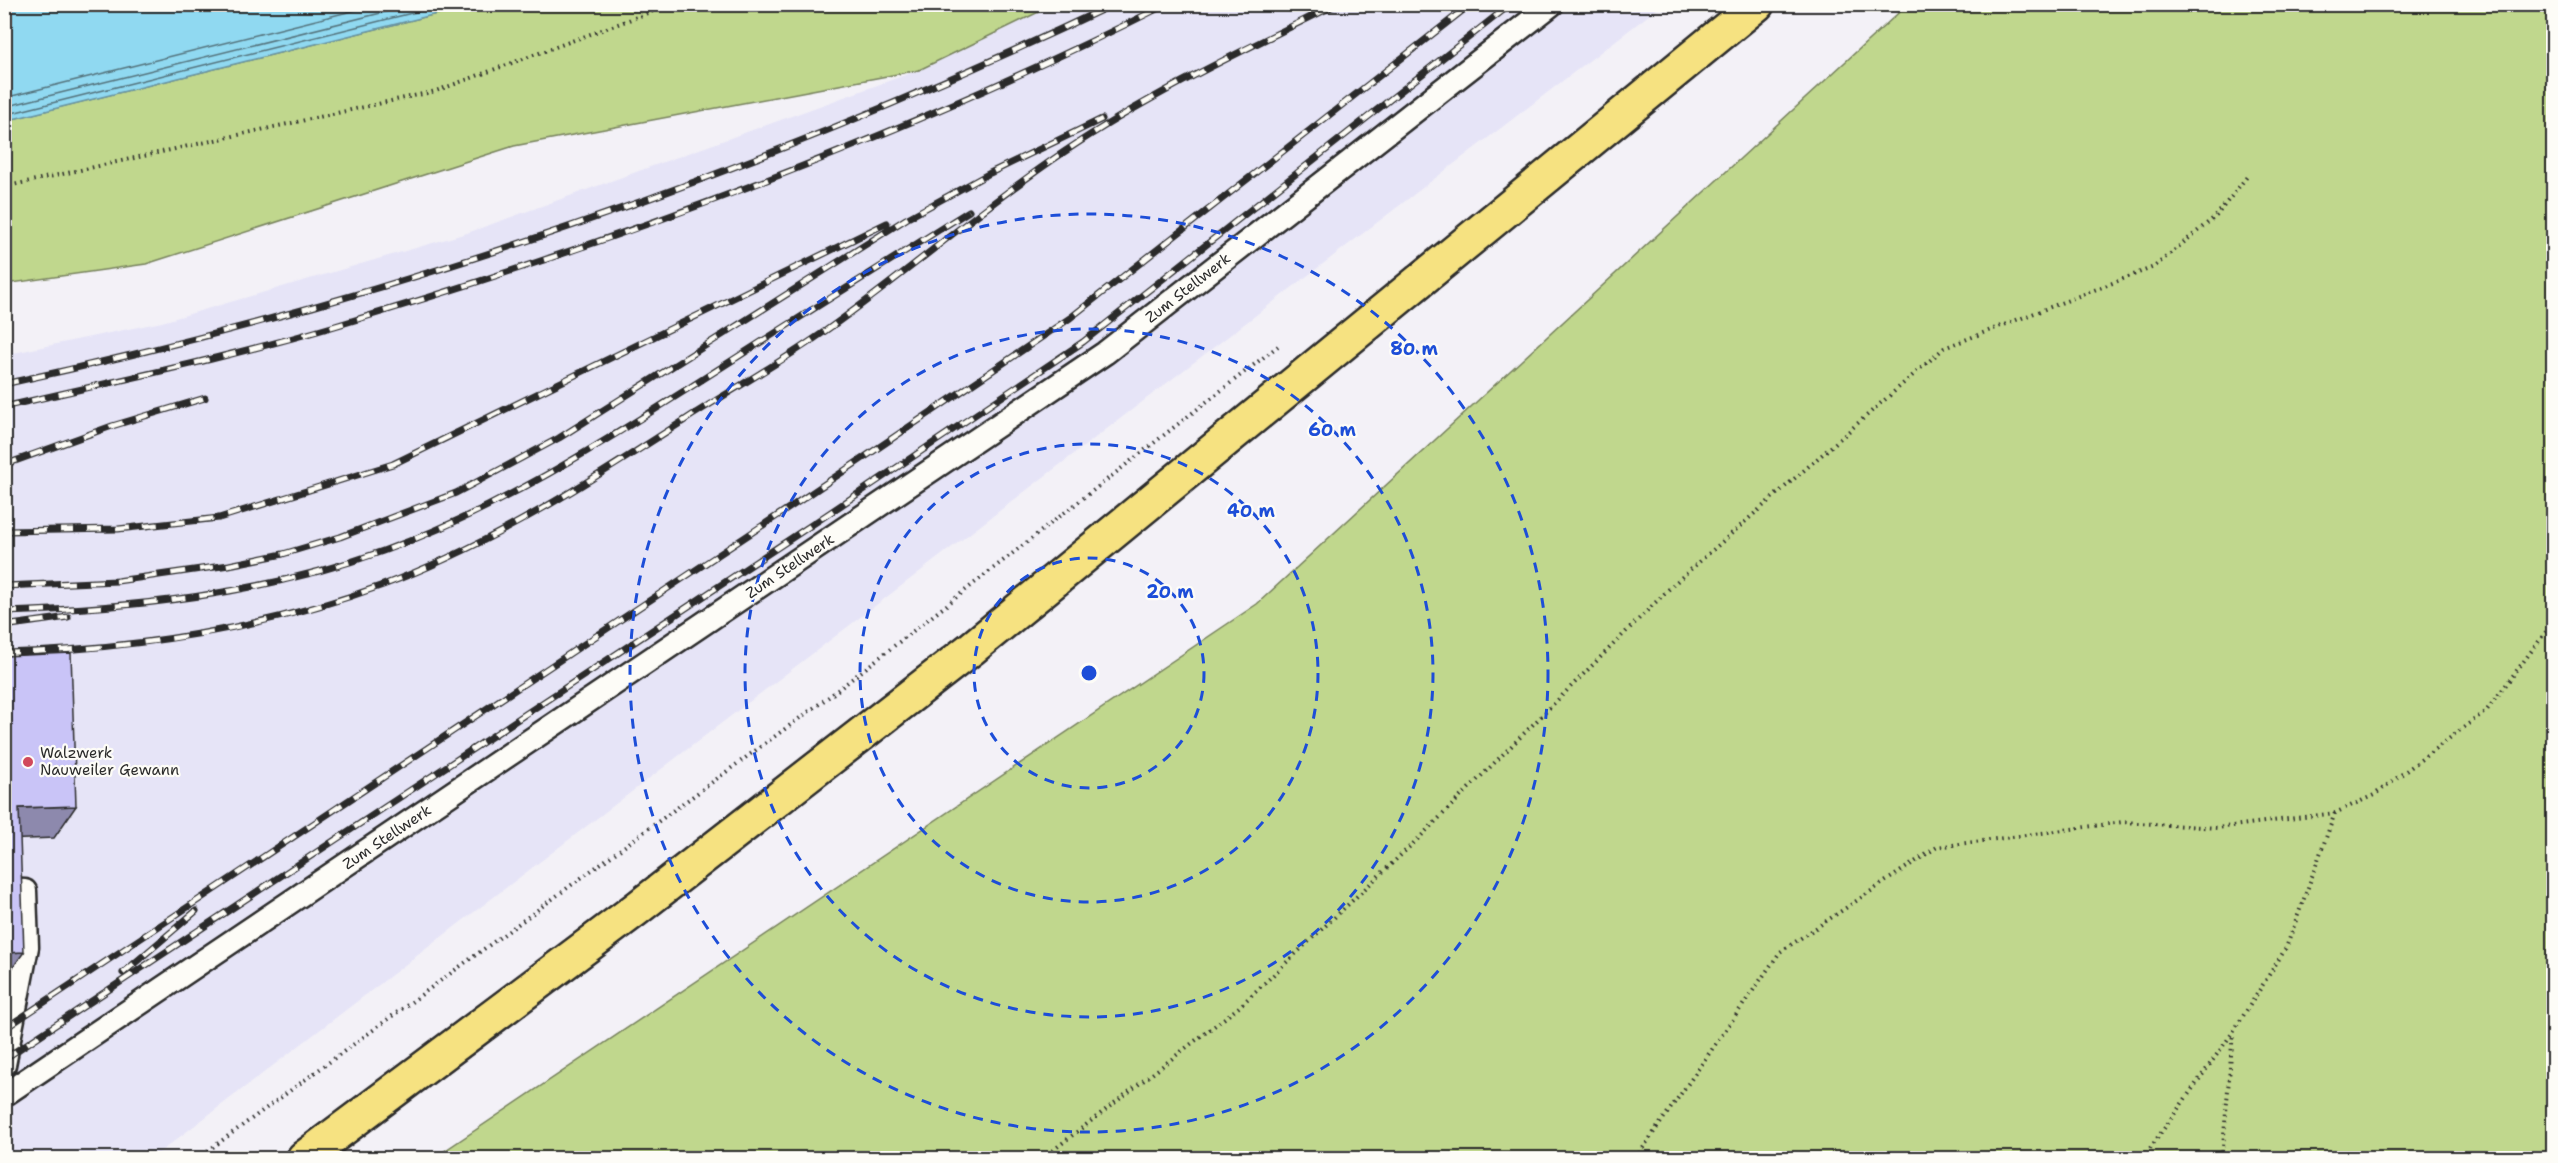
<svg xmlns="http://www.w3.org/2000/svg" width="2558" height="1163" font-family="'Shantell Sans',sans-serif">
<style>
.built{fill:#e6e4f7}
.green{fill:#c0d78d;stroke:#76815c;stroke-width:1.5}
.water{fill:#90d9f1;stroke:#6893a2;stroke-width:1.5}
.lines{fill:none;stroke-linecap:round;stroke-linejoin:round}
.shore{stroke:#53717a;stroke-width:1.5}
.service-casing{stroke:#2b2b2b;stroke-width:27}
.primary-casing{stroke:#2b2b2b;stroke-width:38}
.path{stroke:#2b2b2b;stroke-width:4;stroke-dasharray:1.5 4.5;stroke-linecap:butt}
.service{stroke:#fdfcf7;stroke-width:22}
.primary{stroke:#f6e281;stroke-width:33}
.rail-casing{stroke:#2b2b2b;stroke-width:7}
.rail{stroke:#fdfcf7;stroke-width:4.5;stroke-dasharray:14;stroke-linecap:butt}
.shaded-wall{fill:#8d89ad;stroke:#2b2b2b;stroke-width:1.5}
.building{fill:#c9c4f7;stroke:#2b2b2b;stroke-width:1.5}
.ring{fill:none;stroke:#1d4ed8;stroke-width:3;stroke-dasharray:10 8}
.poi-dot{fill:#d1495b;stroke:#fdfcf7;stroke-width:2}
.labels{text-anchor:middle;stroke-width:4.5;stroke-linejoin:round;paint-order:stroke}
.street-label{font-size:15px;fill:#2b2b2b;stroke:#fdfcf7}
.poi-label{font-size:15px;fill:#2b2b2b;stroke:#fdfcf7;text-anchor:start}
.centre{fill:#1d4ed8;stroke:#fdfcf7;stroke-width:3}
.ring-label{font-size:18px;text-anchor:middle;font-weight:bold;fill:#1d4ed8;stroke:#fdfcf7;stroke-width:4.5;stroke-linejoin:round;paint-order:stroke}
</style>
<rect width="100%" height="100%" fill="#f3f1f7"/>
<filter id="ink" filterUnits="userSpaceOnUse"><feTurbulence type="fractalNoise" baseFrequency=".0167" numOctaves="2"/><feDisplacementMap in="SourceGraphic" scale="12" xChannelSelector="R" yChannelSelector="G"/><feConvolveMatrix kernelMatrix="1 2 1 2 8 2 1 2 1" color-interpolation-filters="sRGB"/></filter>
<g filter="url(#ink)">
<path class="built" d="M988,5H1662L152,1158H5L4,355L162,322L467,233L919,70Z"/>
<path class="green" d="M473,5H1053L919,70L514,146L146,264L5,284L4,121Z
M1907,5H2553V1158H434L1257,604Z"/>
<path class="water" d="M5,4H473V5L5,121Z"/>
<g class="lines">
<path class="shore" d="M4,98L380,4
M4,107L417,4
M4,115L448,4"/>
<g class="service-casing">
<path id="service" d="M4,890L25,891L27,947L4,1065
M4,1095L1105,353L1552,4"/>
</g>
<g class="primary-casing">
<path id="primary" d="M304,1158L635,910L971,649L1757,4"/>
</g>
<path class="path" d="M4,187L436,91L672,4
M198,1158L830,696L1278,346
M1043,1158L1239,1007L1419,838L1675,583L1944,348L2154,267L2216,216L2249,174
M1636,1158L1780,952L1937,847L2123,822L2217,828L2335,813L2374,795L2487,710L2554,621
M2143,1158L2233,1032L2286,948L2335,813
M2222,1158L2233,1033"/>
<use href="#service" class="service"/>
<use href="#primary" class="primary"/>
<g class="rail-casing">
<path id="rail" d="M4,384C388,301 760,173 1114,4
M4,407C115,381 227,358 335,326C620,241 902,138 1167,4
M4,465L112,426L205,398
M4,531L118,529L219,518L393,464L887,223
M4,586L117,581L229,565L283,554L340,537L456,493L559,438L906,219L990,173L1102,119
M4,612C134,608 260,595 383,551C506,507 615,435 725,365C806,313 888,262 969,211
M4,626L68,617
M4,653C134,649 261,630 383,585C494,544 595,478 694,414C738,386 785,360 828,329C908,272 982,207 1064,152C1150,94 1244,50 1337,4
M123,973L196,911
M4,1029L807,496L1070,318L1471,4
M4,1059L822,518L1083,342L1511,4"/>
</g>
<use href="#rail" class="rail"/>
</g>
<path class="shaded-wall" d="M76,806L54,838L4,840L19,808Z
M24,952L4,980V953Z"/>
<path class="building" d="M71,653L76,806L19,808L24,952L4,953V656Z"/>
</g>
<g class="ring">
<circle cx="1089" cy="673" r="115"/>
<circle cx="1089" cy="673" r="229"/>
<circle cx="1089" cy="673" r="344"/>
<circle cx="1089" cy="673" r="459"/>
</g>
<circle class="poi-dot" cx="28" cy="762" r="6"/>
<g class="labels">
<g class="street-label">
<text transform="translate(1188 288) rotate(-38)" y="5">Zum Stellwerk</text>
<text transform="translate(790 566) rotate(-34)" y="5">Zum Stellwerk</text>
<text transform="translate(387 837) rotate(-34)" y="5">Zum Stellwerk</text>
</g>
<g class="poi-label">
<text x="40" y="758">Walzwerk<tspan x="40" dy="17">Nauweiler Gewann</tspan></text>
</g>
</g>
<circle cx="1089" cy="673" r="9" class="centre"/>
<g class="ring-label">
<text x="1414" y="355">80 m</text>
<text x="1332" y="436">60 m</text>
<text x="1251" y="517">40 m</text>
<text x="1170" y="598">20 m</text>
</g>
<rect width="2558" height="1163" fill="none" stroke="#fdfcf7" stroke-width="24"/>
<rect x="12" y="12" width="2534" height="1139" fill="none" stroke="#2b2b2b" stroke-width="2" filter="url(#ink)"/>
</svg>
